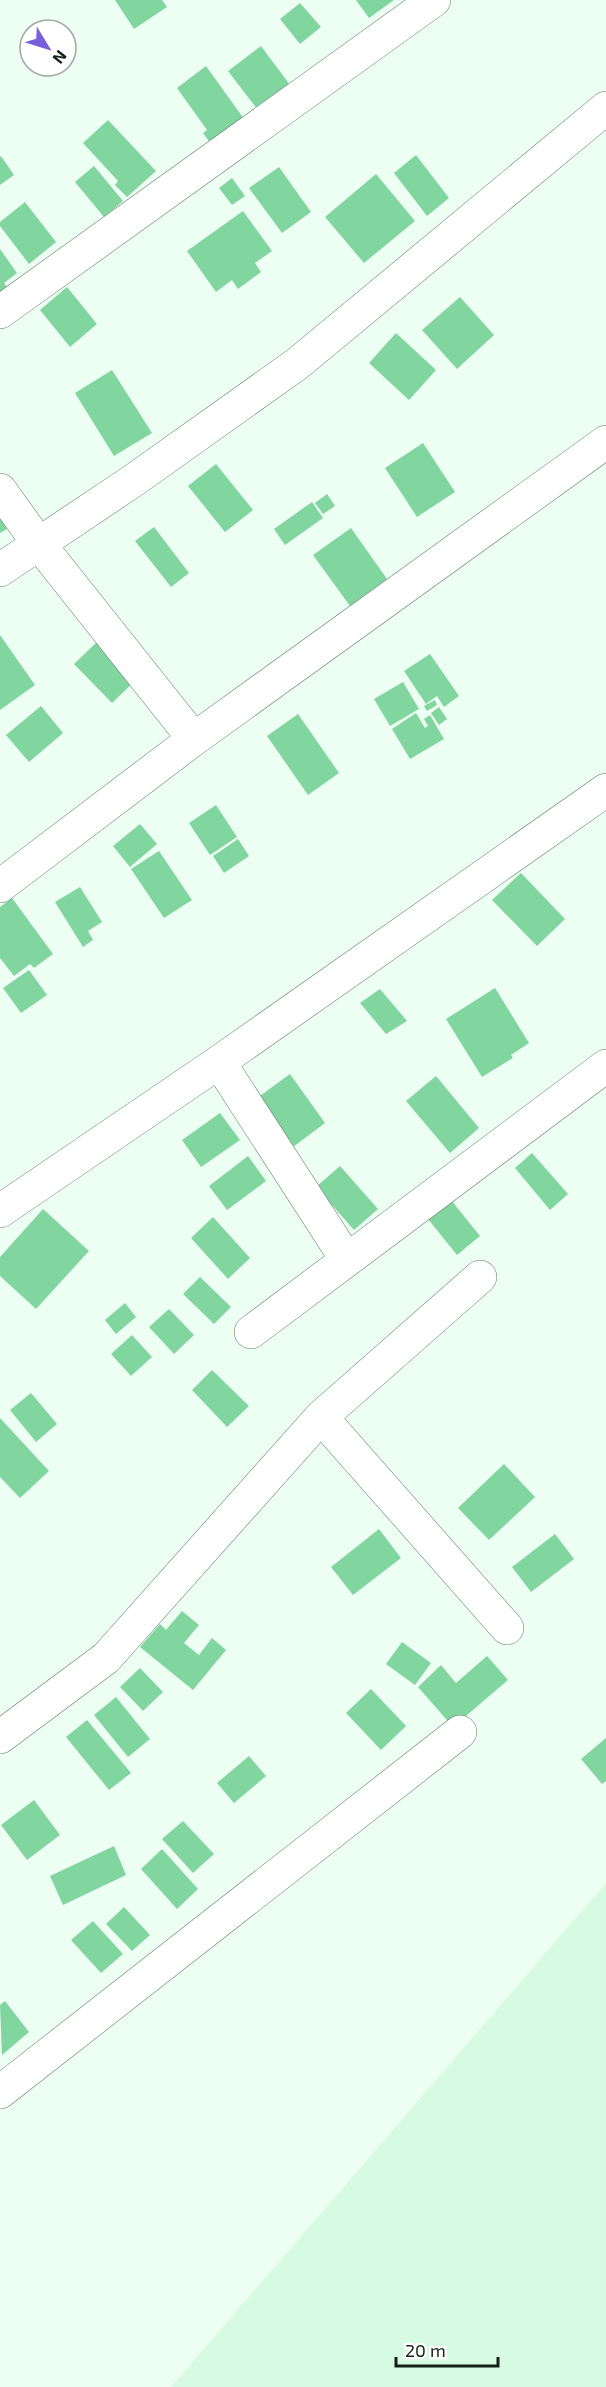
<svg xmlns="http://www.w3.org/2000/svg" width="606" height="2387" font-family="'Exo 2',sans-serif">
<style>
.built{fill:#d7fbe2}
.building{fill:#81d59f}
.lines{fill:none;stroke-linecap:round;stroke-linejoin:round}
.minor-casing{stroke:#5e7866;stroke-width:34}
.minor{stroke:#fff;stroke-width:33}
</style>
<rect width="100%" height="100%" fill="#edfef2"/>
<path class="built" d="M606,1883V2387H171Z"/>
<path class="building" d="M115,0H162L167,7L134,29Z
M356,0H394L369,18Z
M300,3L321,27L300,44L280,19Z
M261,46L290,85L258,110L228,71Z
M206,66L247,123L214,148L203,133L207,130L177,88Z
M108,120L156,171L127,197L115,185L118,181L83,143Z
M416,155L449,198L427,216L394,173Z
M1,156L14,175L0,185V157Z
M94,166L123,201L104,217L75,182Z
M279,167L311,212L282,233L249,188Z
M376,174L415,221L364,263L325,217Z
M232,178L245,196L232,205L219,188Z
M25,202L56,242L29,264L0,226V222Z
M243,211L272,251L255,263L261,272L238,289L232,280L216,292L187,251Z
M0,249L17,273L4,283L11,293L0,301Z
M67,287L97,324L70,347L40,310Z
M460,297L494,335L457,369L422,330Z
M396,333L436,370L409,400L369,363Z
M112,370L152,433L114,456L75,393Z
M423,443L455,492L417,517L385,468Z
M216,464L253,510L225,532L188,486Z
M327,494L335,506L323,514L315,503Z
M312,502L323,518L285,545L274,529Z
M0,517L7,529L0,533Z
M154,527L189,573L171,587L135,541Z
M351,528L387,579L350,606L313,555Z
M0,635L35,685L0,710Z
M100,639L138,678L112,703L74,664Z
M430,654L459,696L444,707L437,696L426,704L404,671Z
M403,682L419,709L390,726L374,699Z
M435,700L437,705L427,711L424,706Z
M41,706L63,733L29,762L6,735Z
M439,707L447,719L439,725L431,713Z
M416,713L425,728L428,726L424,719L430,715L444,739L410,759L392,729Z
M298,714L339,773L308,795L267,736Z
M216,805L237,837L210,855L189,823Z
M140,824L157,844L130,867L113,846Z
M238,839L249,856L224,873L213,856Z
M159,851L192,900L164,918L131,869Z
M521,873L565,919L537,946L492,900Z
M80,887L102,922L88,931L93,940L83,947L55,902Z
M12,898L53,954L34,968L30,964L14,976L0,958V907Z
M29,970L47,995L21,1013L3,988Z
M495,988L529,1043L511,1055L513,1058L482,1077L446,1019Z
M380,989L407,1021L386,1034L360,1003Z
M290,1074L325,1123L285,1153L249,1104Z
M436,1076L479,1128L450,1153L406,1101Z
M220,1113L240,1140L201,1167L182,1140Z
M532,1153L568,1194L550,1210L515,1168Z
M248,1156L266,1181L227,1210L209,1186Z
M340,1166L378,1209L354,1230L316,1187Z
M451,1200L480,1236L457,1255L428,1219Z
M43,1209L89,1251L36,1309L0,1276V1257Z
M213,1217L250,1258L228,1279L191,1238Z
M200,1277L231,1307L214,1324L183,1294Z
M125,1303L136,1317L116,1334L105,1320Z
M169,1309L194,1335L174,1354L149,1327Z
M132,1335L152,1357L131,1376L111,1354Z
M212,1370L249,1406L227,1427L192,1390Z
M31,1393L57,1424L36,1442L10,1410Z
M0,1418L49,1471L20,1498L0,1477Z
M504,1464L535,1497L489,1540L458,1508Z
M379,1529L401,1558L353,1595L331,1567Z
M555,1534L574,1559L531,1592L512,1567Z
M182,1611L199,1625L184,1643L199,1655L212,1638L226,1650L193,1690L140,1647L160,1624L166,1630Z
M402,1642L431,1663L415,1685L386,1664Z
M487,1656L508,1680L453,1727L418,1687L441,1665L456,1683Z
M140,1668L163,1692L143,1711L120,1687Z
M371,1689L406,1726L381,1750L346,1713Z
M116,1697L150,1739L128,1757L94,1715Z
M87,1720L131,1773L109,1790L66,1737Z
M606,1738V1781L602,1784L581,1759Z
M249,1756L266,1776L234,1803L217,1783Z
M34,1800L60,1835L27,1860L1,1825Z
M183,1821L214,1854L193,1873L162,1839Z
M114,1846L126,1875L63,1905L50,1876Z
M162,1849L198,1889L177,1909L141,1869Z
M124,1907L150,1935L132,1951L106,1924Z
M93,1921L123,1954L101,1973L71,1940Z
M5,2001L29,2032L2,2055L0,2005Z"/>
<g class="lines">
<g class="minor-casing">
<path id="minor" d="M0,312L434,0
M0,490L39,544L194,739
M0,570L134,480L297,364L606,108
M0,886L194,739L606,442
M219,1062L347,1260
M0,1211L219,1062L606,790
M251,1332L606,1066
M321,1417L507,1628
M0,1737L106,1658L321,1417L480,1277
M0,2092L460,1732"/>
</g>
<use href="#minor" class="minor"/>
</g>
<g transform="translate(48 48) rotate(128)"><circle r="28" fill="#ffffff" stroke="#a1a6a3" stroke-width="1.5"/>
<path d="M0-4.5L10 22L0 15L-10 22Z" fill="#765fda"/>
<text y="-9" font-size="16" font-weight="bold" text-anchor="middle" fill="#152018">N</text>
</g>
<path d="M396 2357v9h102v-9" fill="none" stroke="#152018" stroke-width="3"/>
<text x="405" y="2357" font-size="18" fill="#152018" stroke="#ffffff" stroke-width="4.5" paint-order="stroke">20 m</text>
</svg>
